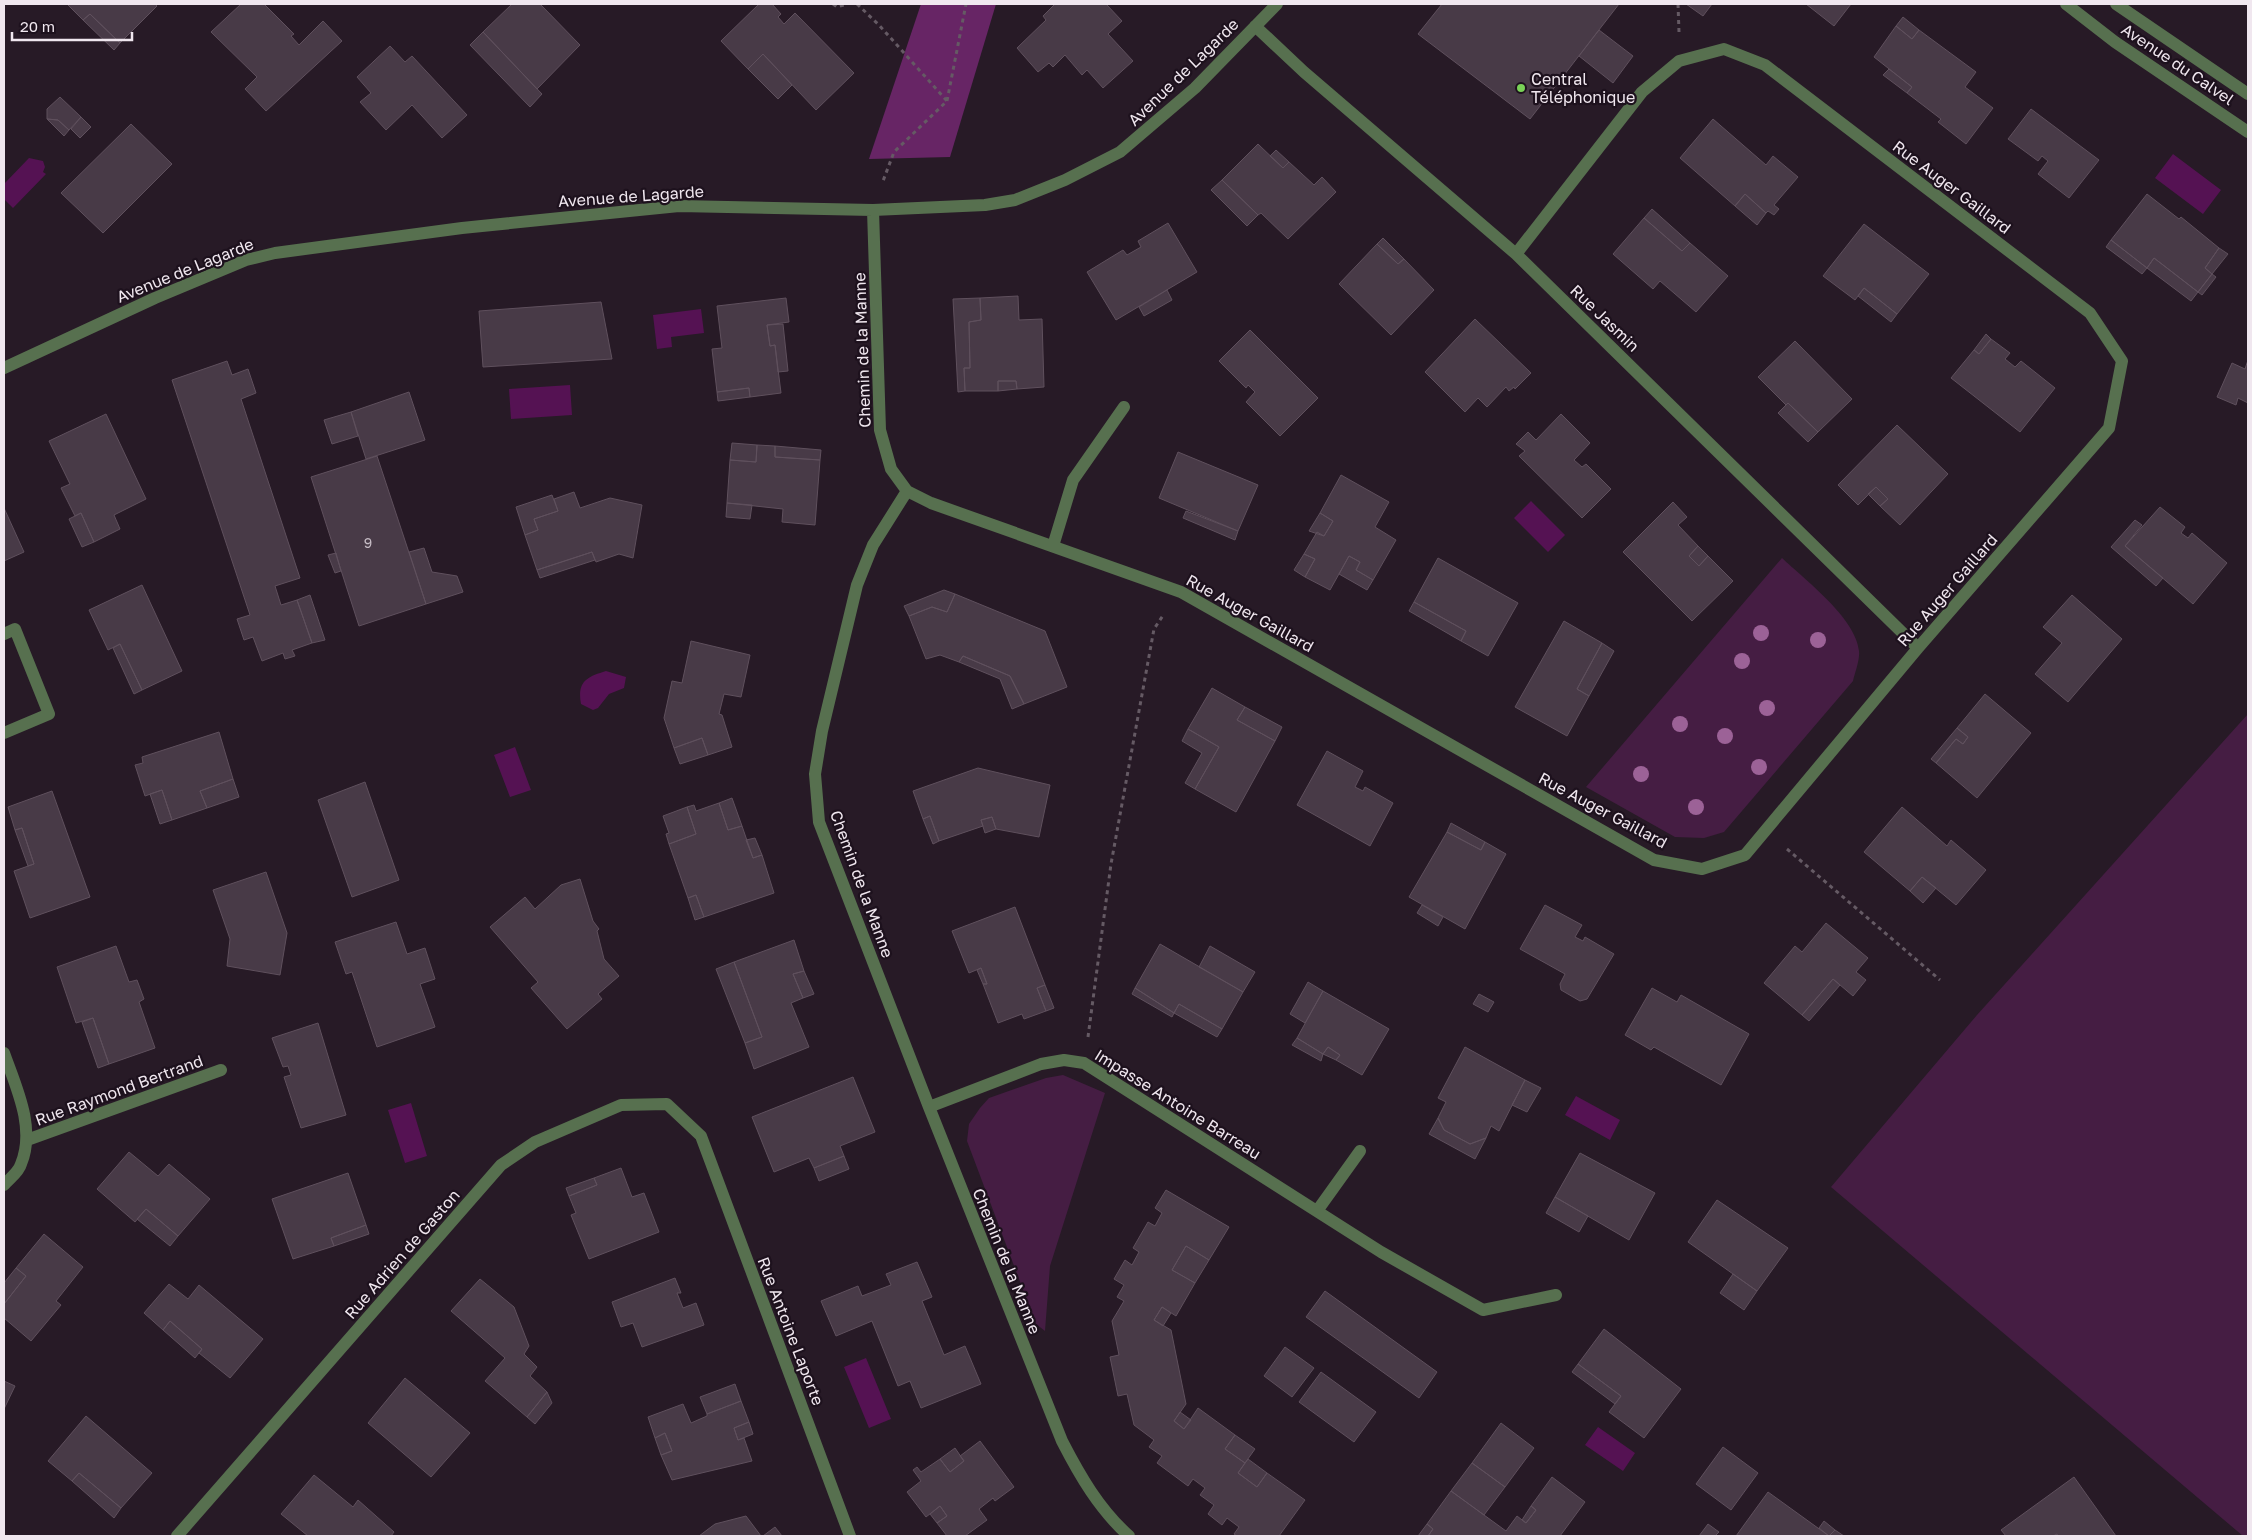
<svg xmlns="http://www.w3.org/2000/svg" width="2252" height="1540" font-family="'Golos Text',sans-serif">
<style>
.green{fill:#451d43}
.forest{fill:#672565}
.water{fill:#551253}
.building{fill:#483a47;stroke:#5f505d}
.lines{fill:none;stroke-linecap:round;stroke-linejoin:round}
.path{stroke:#655a64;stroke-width:3;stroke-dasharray:4 4;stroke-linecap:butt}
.minor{stroke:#57704f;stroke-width:12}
.tertiary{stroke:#57704f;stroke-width:12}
.tree{fill:#9c6297}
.poi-dot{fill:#79d157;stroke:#1d111d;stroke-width:2}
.labels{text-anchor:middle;stroke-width:4.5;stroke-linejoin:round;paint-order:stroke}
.number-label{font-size:14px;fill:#c6bcc5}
.street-label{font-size:16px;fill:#f0e7ef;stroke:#1d111d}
.poi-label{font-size:16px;fill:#f0e7ef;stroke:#1d111d;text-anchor:start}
</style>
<rect width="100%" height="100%" fill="#271a26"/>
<path class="green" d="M1782,558C1804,579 1856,618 1859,651C1860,660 1855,672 1853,681L1724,832L1704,838L1675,837L1586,787Z
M2248,714V1536H2243L1831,1187L1977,1015Z
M1063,1075L1105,1093L1050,1266L1045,1331L1036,1324L967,1141L969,1124L980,1108L989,1098L1046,1078Z"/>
<path class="forest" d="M921,4H996L950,157L869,159Z"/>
<path class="water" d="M2173,154L2221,190L2203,214L2155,178Z
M29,158L43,161L45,167L43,172L46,174L13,208L4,199V184Z
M701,309L704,333L671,337L672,347L657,349L653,315Z
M570,385L572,415L511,419L509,389Z
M1531,501L1565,535L1548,552L1514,518Z
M606,671L626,677L624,688L609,694L598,708L593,710L581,704C577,682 586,677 606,671Z
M515,747L531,790L510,797L494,755Z
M1576,1096L1620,1120L1610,1140L1565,1115Z
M411,1103L427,1156L405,1163L388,1110Z
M866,1358L891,1419L869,1428L844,1367Z
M1598,1427L1635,1453L1623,1471L1585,1445Z"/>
<path class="building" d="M67,4H155L157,6L120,43L90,14L83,20Z
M241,4H264L294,34L291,36L299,45L323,21L342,41L266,111L245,89L257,77L211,32Z
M512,4H540L580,45L537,89L483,32Z
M759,4H772L781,14L778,17L784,24L795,13L854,73L816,110L763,54L748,69L721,41Z
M1055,4H1106L1122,21L1108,34L1133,61L1103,88L1087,70L1082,75L1065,55L1053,67L1049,63L1038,72L1017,48L1046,20L1043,16Z
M1442,4H1619L1530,119L1418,34Z
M1686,4H1712L1703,16Z
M1806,4H1851L1834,26Z
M90,14L120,43L114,50L83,20Z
M1903,17L1919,30L1912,39L1896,26Z
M1896,26L1912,39L1919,30L1976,72L1965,87L1993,108L1966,144L1938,122L1941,119L1907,93L1912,87L1874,57Z
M1599,30L1633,56L1613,83L1579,56Z
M483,32L542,94L530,107L470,45Z
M390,46L405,62L412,56L467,115L442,138L412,105L386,130L360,102L371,93L357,77Z
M763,54L792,85L778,99L748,69Z
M1889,69L1912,87L1907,93L1883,75Z
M60,97L81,117L69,130L58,120L47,119V109Z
M2031,109L2099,160L2069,198L2038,174L2048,161L2042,156L2038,161L2008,139Z
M81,117L91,127L80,138L71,129Z
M47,119L58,120L69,130L64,136Z
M1713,119L1766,165L1773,156L1798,177L1774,205L1779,209L1774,215L1768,211L1766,213L1745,194L1735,206L1680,158Z
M131,124L172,164L103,233L61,193Z
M1258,144L1283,168L1289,162L1314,185L1322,177L1336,192L1288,239L1261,213L1258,215L1222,180Z
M1276,150L1289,162L1283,168L1270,156Z
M1222,180L1258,215L1247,226L1211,190Z
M1745,194L1766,213L1757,225L1735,206Z
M2147,194L2179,219L2181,217L2219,248L2205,268L2212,274L2198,292L2154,258L2147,268L2111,240Z
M1652,209L1690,243L1682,251L1644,218Z
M1644,218L1682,251L1690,243L1728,276L1696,312L1660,281L1653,289L1613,254Z
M1168,223L1197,272L1116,320L1087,272L1123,250L1127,255L1141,247L1138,241Z
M1864,224L1929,274L1897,314L1864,288L1855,300L1823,276Z
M1383,238L1404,259L1398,264L1377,244Z
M2111,240L2147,268L2142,274L2106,247Z
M1377,244L1398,264L1404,259L1434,290L1391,335L1339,284Z
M2219,248L2228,254L2212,274L2205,268Z
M2154,258L2198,292L2191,301L2147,268Z
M2212,274L2216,277L2202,295L2198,292Z
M1864,288L1897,314L1891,322L1858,296Z
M1167,290L1172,300L1144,316L1139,307Z
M1018,296L1019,320L1042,319L1044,387L1017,389L1016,381H998V391H965L964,368H970L969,322L981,320L980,298Z
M786,298L789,322L767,325L770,346L775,345L781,393L750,397L749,388L717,392L712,349L722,348L717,306Z
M980,298L981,320L969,322L970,368H964L965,391L958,392L953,299Z
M601,302L612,359L483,367L479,311Z
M1475,319L1531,373L1515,389L1514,387L1509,391L1506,387L1487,407L1478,398L1465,412L1425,372Z
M783,324L788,371L778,372L775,345L770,346L767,325Z
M1250,330L1318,398L1280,436L1246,402L1255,392L1248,385L1246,388L1219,361Z
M1986,334L1991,339L1979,354L1974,350Z
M1991,339L2010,353L2005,359L2015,367L2021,361L2055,388L2020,432L1951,378L1974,350L1979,354Z
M1795,341L1852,399L1818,432L1788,403L1786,405L1758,377Z
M2248,360V403L2238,398L2236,405L2217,397L2232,363L2245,369Z
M227,361L232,375L248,369L256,393L241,399L300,578L275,586L281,605L297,600L312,643L292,650L295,656L285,659L283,653L262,661L253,637L244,640L237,619L250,615L172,380Z
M998,381H1016L1017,389L998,391Z
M749,388L750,397L718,401L717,392Z
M409,392L425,440L366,459L351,412Z
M1788,403L1818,432L1808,442L1778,413Z
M351,412L358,436L332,444L324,420Z
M106,414L146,499L114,515L120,529L94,542L81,513L75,516L61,488L70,484L49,441Z
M1561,414L1590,443L1574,460L1582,467L1586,464L1611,489L1582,518L1519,456L1525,451L1516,444L1528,432L1536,440Z
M1897,425L1948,474L1900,525L1880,506L1888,499L1876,487L1858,505L1838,485Z
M732,443L757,445L756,462L730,460Z
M757,445L775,446V457L820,460L815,525L782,522L783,509L727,503L730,460L756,462Z
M775,446L821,450L820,460L775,457Z
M1178,452L1258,485L1238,531L1159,498Z
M377,456L426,604L359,626L311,477Z
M1341,475L1389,502L1375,527L1396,540L1373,580L1356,570L1360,562L1349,556L1330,590L1305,577L1315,559L1304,554L1317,532L1324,536L1333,521L1320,513Z
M1876,487L1888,499L1880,506L1868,494Z
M574,492L580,508L610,498L642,505L633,558L619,554L596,562L592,552L537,570L525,535L538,530L534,519L558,511L554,499Z
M552,495L558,511L534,519L538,530L525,535L516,507Z
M1673,502L1687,517L1678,525L1698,546L1689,556L1699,566L1708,556L1733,581L1692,621L1623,552Z
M727,503L752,505L750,519L726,517Z
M2160,507L2185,527L2181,533L2188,538L2192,533L2227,563L2193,604L2125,546Z
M4,508L24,552L4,561Z
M1186,511L1238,531L1235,540L1183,518Z
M81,513L94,542L82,547L69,519Z
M1320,513L1333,521L1324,536L1309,531Z
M2135,520L2142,525L2125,546L2163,578L2156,586L2111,547Z
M1698,546L1708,556L1699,566L1689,556Z
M424,548L432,572L457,576L463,592L426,604L409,552Z
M592,552L595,560L540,578L537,570Z
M336,553L341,571L335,573L328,555Z
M1304,554L1315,559L1305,577L1294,570Z
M1349,556L1360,562L1356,570L1373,580L1367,590L1339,574Z
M1438,558L1518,603L1488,656L1461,641L1466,631L1414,602Z
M142,585L182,671L142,690L120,644L108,650L89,610Z
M944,590L955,594L947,612L932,607L909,616L904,606Z
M955,594L1045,631L1067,687L1024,704L1010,676L963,656L959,662L940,655L926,659L909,616L932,607L947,612Z
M310,595L325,640L312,643L297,600Z
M2072,595L2122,639L2068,702L2035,674L2062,643L2043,627Z
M1414,602L1466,631L1461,641L1409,611Z
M1564,621L1602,643L1577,689L1589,696L1567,736L1515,707Z
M691,641L750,655L741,697L724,694L719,714L722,715L732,747L708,755L702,738L674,748L664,718L672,681L682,683Z
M1602,643L1614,651L1589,696L1577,689Z
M120,644L142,690L134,694L113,648Z
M963,656L1010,676L1024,704L1012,709L1000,679L959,662Z
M1212,688L1245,707L1237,720L1275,741L1236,812L1195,789L1219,747L1188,729Z
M1985,694L2031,733L1977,798L1936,763L1956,739L1963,744L1968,737L1957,728Z
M1245,707L1282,727L1275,741L1237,720Z
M1957,728L1968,737L1963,744L1956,739L1936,763L1931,759Z
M1188,729L1219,747L1195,789L1185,783L1202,753L1182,741Z
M219,732L233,779L200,791L207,808L172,820L162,790L145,796L135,765L143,763L142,757Z
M702,738L708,755L680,764L674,748Z
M1327,751L1363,771L1355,787L1363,791L1365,787L1393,803L1370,846L1297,805Z
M978,768L1050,785L1039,837L996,829L992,817L981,820L983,826L939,841L930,816L923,819L913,791Z
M233,779L239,797L207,808L200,791Z
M365,782L399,880L352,897L318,800Z
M162,790L172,820L160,824L150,794Z
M52,791L90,897L30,918L14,871L34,864L22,828L15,830L8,807Z
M732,798L742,826L728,830L719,803Z
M719,803L728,830L742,826L753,858L762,855L774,893L704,917L696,895L688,898L669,844L696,834L687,807L694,805L696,811Z
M687,807L696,834L669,844L666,834L669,833L663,816Z
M1902,807L1947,846L1951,840L1986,870L1956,905L1922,877L1910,891L1864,852Z
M930,816L939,841L933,844L923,819Z
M992,817L996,829L985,833L981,820Z
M1451,823L1485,842L1481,850L1447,832Z
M22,828L34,864L28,866L15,830Z
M1447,832L1481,850L1485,842L1506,854L1465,929L1409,897Z
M755,838L762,855L753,858L746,840Z
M266,872L287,933L280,975L227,966L230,939L213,890Z
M1922,877L1936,888L1923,903L1910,891Z
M580,879L593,921L599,929L597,931L604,959L619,976L598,994L602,999L567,1029L531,988L538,982L490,927L525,897L535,909L561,885Z
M696,895L704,917L695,920L688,898Z
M1422,905L1443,917L1438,926L1417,913Z
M1545,905L1582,925L1575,937L1583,941L1585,937L1614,954L1587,999L1580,1001L1561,990L1560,984L1565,974L1520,949Z
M1015,907L1045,985L1037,988L1046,1011L1024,1019L1022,1014L998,1023L983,984H987L981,968L969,973L952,931Z
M396,922L407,954L425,948L435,979L420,984L435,1027L377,1047L352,972L346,974L335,942Z
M1826,923L1868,958L1856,972L1866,980L1853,996L1833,979L1802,1015L1764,983L1795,946L1802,952Z
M794,940L804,971L793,974L803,998L791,1003L809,1047L754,1069L745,1043L762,1037L734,962Z
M1160,944L1243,992L1222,1029L1179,1004L1174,1013L1135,988Z
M116,946L129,982L137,980L144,999L139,1002L155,1048L109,1064L93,1018L76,1023L57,967Z
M1210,946L1255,972L1243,992L1199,967Z
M734,962L762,1037L745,1043L716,969Z
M981,968L987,984H983L977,970Z
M804,971L814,994L803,998L793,974Z
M1833,979L1840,985L1809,1021L1802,1015Z
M1308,982L1323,991L1305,1023L1290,1014Z
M1045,985L1054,1008L1046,1011L1037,988Z
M1135,988L1174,1013L1172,1017L1132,994Z
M1652,988L1677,1002L1681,995L1749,1034L1721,1085L1654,1047L1651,1050L1625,1035Z
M1323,991L1389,1029L1362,1075L1336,1060L1340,1055L1328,1047L1323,1054L1297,1038Z
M1479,994L1494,1002L1488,1012L1473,1004Z
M1179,1004L1222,1029L1217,1037L1174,1013Z
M93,1018L109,1064L98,1068L82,1022Z
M318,1023L346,1115L301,1128L284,1077L291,1075L288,1066L283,1067L272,1038Z
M1297,1038L1323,1054L1321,1061L1292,1045Z
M1328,1047L1340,1055L1336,1060L1323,1054Z
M1465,1047L1525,1080L1499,1131L1491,1126L1486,1138L1470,1144L1444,1130L1438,1118L1446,1102L1438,1098Z
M853,1077L875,1132L840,1146L844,1156L814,1168L809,1158L774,1172L752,1117Z
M1525,1080L1541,1088L1527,1112L1512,1105Z
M1438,1118L1444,1130L1470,1144L1486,1138L1475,1159L1429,1134Z
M129,1152L158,1176L169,1164L210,1199L178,1236L146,1209L135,1222L97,1189Z
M1580,1153L1655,1193L1629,1240L1555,1197Z
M844,1156L849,1169L819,1181L814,1168Z
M621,1168L632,1197L644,1193L659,1232L589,1259L571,1215L576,1213L569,1196L597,1185L594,1178Z
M348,1173L366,1225L331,1238L334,1246L293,1259L272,1199Z
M594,1178L597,1185L569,1196L566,1188Z
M1166,1190L1229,1227L1209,1260L1186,1246L1172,1270L1195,1283L1176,1316L1162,1307L1154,1320L1171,1330L1186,1404L1174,1421L1184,1429L1198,1408L1235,1435L1225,1449L1245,1463L1238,1473L1257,1487L1267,1473L1305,1500L1279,1536H1237L1234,1534L1239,1527L1227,1518L1222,1525L1208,1514L1214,1505L1200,1495L1205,1488L1193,1479L1188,1486L1157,1463L1162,1456L1149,1447L1154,1440L1134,1425L1127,1394L1118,1396L1110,1357L1119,1355L1112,1321L1124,1301L1117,1297L1124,1285L1114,1279L1125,1260L1132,1265L1139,1252L1133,1248L1148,1222L1155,1226L1162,1213L1155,1208Z
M1555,1197L1588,1216L1579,1232L1546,1213Z
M1717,1200L1788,1248L1757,1291L1688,1242Z
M146,1209L178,1236L170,1246L137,1219Z
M366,1225L369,1234L334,1246L331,1238Z
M44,1234L83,1267L56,1301L61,1305L31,1341L4,1318V1304L26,1276L16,1268Z
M1186,1246L1209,1260L1195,1283L1172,1270Z
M917,1262L932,1297L922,1301L944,1355L965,1346L981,1384L921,1408L910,1381L898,1386L872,1321L836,1336L821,1301L858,1286L862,1296L891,1285L886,1274Z
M16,1268L26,1276L4,1304V1283Z
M1733,1274L1757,1291L1744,1310L1720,1293Z
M675,1278L681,1293H677L683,1308L696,1303L704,1325L642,1347L633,1323L621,1327L612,1302Z
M480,1279L514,1307L529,1346L524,1354L537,1367L530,1376L547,1392L527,1417L485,1381L505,1358L451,1311Z
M169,1284L188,1299L199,1285L263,1339L230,1378L199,1353L202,1349L170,1321L163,1330L144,1313Z
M1325,1291L1437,1372L1419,1398L1306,1317Z
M1162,1307L1171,1313L1163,1326L1154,1320Z
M170,1321L202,1349L195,1358L163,1330Z
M1604,1329L1681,1389L1644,1438L1609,1412L1621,1396L1578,1364Z
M1285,1347L1314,1368L1292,1397L1264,1376Z
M1578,1364L1621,1396L1615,1404L1572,1372Z
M1321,1372L1376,1412L1354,1442L1299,1402Z
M405,1378L470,1433L431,1477L368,1423Z
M4,1381L15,1386L4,1409Z
M735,1384L741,1401L707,1414L700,1397Z
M547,1392L552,1403L535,1424L527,1417Z
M741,1401L749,1422L734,1428L738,1440L744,1438L752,1461L672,1480L661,1455L672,1451L665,1433L655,1438L648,1417L683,1404L691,1423L707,1416V1414Z
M1180,1412L1191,1420L1184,1429L1174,1421Z
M86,1416L152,1473L121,1508L79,1473L72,1481L48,1461Z
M749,1422L753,1434L738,1440L734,1428Z
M1501,1423L1534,1448L1505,1487L1472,1463Z
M665,1433L672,1451L661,1455L655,1438Z
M1235,1435L1255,1449L1245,1463L1225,1449Z
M980,1441L1014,1487L995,1501L993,1498L979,1509L987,1520L965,1536H947L937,1523L947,1516L940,1506L926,1517L907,1492L921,1481L913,1470L917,1467L921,1472L940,1459L950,1472L964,1461L960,1456Z
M1723,1447L1758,1473L1731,1510L1696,1484Z
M955,1448L964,1461L950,1472L940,1459Z
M1248,1459L1267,1473L1257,1487L1238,1473Z
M1472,1463L1505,1487L1484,1515L1451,1491Z
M79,1473L121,1508L114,1518L72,1481Z
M314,1475L353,1507L358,1500L394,1532L391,1536H308L281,1514Z
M1552,1477L1585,1502L1560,1536H1428L1433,1529L1427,1524L1451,1491L1506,1531L1517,1516L1526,1523L1536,1510L1531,1506Z
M2074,1477L2116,1536H2058L2057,1534L2053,1536H2006L2001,1530Z
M1768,1492L1829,1536L1835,1530L1844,1536H1736Z
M940,1506L947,1516L937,1523L930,1514Z
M1531,1506L1536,1510L1526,1523L1522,1520Z
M746,1516L761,1536H699L715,1524Z
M1824,1521L1835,1530L1829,1536L1819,1528Z
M1427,1524L1433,1529L1428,1536H1418Z
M1708,1524L1719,1532L1715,1536H1699Z
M775,1527L782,1536H763Z"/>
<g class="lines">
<path class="path" d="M833,4L837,7L847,4
M857,4L879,25L947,101L894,152L883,181
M1678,4L1679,32
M947,101L966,4
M1787,849L1940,980
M1088,1037L1111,864L1154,629L1164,614"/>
<path class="minor" d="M1255,26L1304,72L1516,254L1918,648
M873,210L880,430L891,469L907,491L873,545L857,585L822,731L815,774L819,822L929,1107L1062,1441C1080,1476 1099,1509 1129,1536
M4,368L155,298L246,260L275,253L462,228L679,206L873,210L985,205L1015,200L1065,180L1120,152L1195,88L1277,4
M907,491L931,503L1181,592L1654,860L1702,869L1745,855L1918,648L2109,428L2122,361L2090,313L1765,65L1724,49L1679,61L1642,92L1516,254
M1053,546L1073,480L1124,407
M4,634L15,629L49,714L4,733
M4,1053C16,1087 36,1128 21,1164C19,1172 9,1179 4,1185
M929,1107L1041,1064L1064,1060L1084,1063L1381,1252L1483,1310L1556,1295
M27,1140L221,1070
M1317,1211L1360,1151
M177,1536L501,1165L535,1142L621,1105L667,1104L701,1136L850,1536"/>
<path class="tertiary" d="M2066,4L2115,42L2248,132
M2116,4L2248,94"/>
</g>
<g class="tree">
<circle cx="1761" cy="633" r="8"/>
<circle cx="1818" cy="640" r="8"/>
<circle cx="1742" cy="661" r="8"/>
<circle cx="1767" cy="708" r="8"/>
<circle cx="1680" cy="724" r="8"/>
<circle cx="1725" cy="736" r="8"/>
<circle cx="1759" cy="767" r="8"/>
<circle cx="1641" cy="774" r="8"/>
<circle cx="1696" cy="807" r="8"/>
</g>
<circle class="poi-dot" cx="1521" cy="88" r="5"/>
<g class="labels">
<g class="number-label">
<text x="368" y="548">9</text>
</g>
<g class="street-label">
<text transform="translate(2178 64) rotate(34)" y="6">Avenue du Calvel</text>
<text transform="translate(1183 72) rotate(-44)" y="6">Avenue de Lagarde</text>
<text transform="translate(1952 187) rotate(37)" y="6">Rue Auger Gaillard</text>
<text transform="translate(631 196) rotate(-4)" y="6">Avenue de Lagarde</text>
<text transform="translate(185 270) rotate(-22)" y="6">Avenue de Lagarde</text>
<text transform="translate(1605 318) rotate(44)" y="6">Rue Jasmin</text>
<text transform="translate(862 350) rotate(-92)" y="6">Chemin de la Manne</text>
<text transform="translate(1947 590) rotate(-49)" y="6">Rue Auger Gaillard</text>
<text transform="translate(1250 613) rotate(29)" y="6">Rue Auger Gaillard</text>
<text transform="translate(1603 810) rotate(28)" y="6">Rue Auger Gaillard</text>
<text transform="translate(862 884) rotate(70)" y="6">Chemin de la Manne</text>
<text transform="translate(119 1090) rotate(-20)" y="6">Rue Raymond Bertrand</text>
<text transform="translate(1178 1104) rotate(32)" y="6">Impasse Antoine Barreau</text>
<text transform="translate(402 1254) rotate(-49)" y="6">Rue Adrien de Gaston</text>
<text transform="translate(1007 1261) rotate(68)" y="6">Chemin de la Manne</text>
<text transform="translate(791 1331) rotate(69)" y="6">Rue Antoine Laporte</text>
</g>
<g class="poi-label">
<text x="1531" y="85">Central<tspan x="1531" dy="18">Téléphonique</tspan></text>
</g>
</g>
<rect width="2252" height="1540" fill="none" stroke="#f0e7ef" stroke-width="10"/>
<path d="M12 32v8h120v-8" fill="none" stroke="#f0e7ef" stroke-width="2.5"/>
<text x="20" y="32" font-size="15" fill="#f0e7ef" stroke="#1d111d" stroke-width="4" paint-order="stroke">20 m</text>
</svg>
